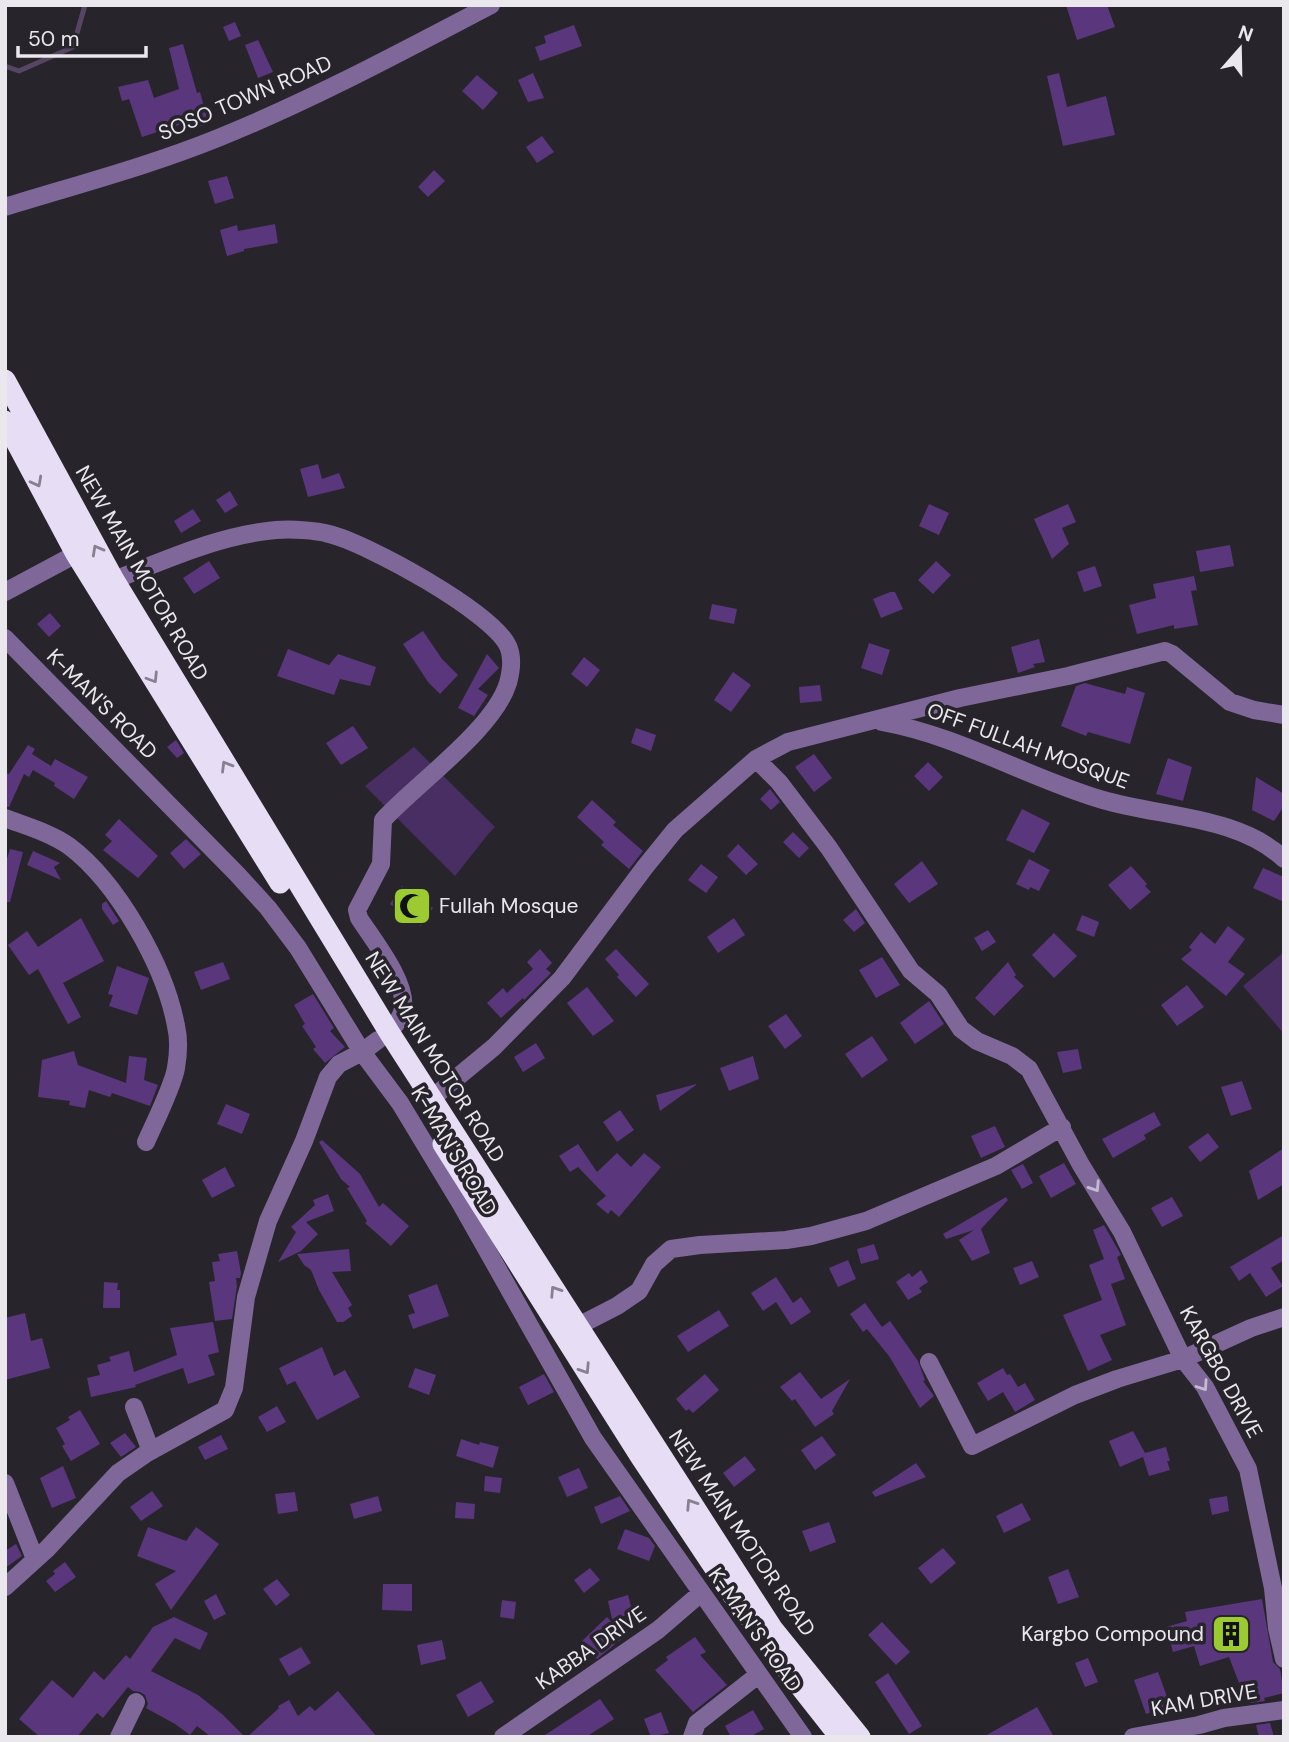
<svg xmlns="http://www.w3.org/2000/svg" width="1289" height="1742" font-family="'DM Sans',sans-serif">
<style>
.green{fill:#492e63}
.lines{fill:none;stroke-linecap:round;stroke-linejoin:round}
.stream{stroke:#564664;stroke-width:5}
.building{fill:#5a367c}
.minor{stroke:#7f6899;stroke-width:18}
.highway{stroke:#e7ddf5;stroke-width:21}
.oneway{stroke:#888090}
.oneway2{stroke:#c5bbd0}
.labels{text-anchor:middle;stroke-width:7;stroke-linejoin:round;paint-order:stroke}
.street-label{font-size:21px;fill:#eae8ed;stroke:#28242c}
.poi-label{font-size:21px;fill:#eae8ed;stroke:#28242c;text-anchor:start}
</style>
<rect width="100%" height="100%" fill="#28242c"/>
<path class="green" d="M414,747L495,827L489,833L455,876L365,786Z
M1284,952V1034L1243,986Z"/>
<g class="lines">
<path class="stream" d="M5,66L19,71L73,47L85,5"/>
</g>
<path class="building" d="M1066,5H1107L1115,27L1077,40Z
M235,22L241,36L229,41L223,27Z
M574,25L582,46L540,61L535,47L546,43L544,36Z
M258,40L273,72L258,78L245,45Z
M183,44L197,93L200,92L209,124L190,129L188,122L142,137L129,99L122,101L118,87L148,80L154,98L179,89L169,48Z
M533,73L544,98L528,102L518,80Z
M1059,73L1067,107L1106,96L1115,135L1063,146L1047,76Z
M477,75L498,93L483,110L462,91Z
M542,136L554,152L537,163L526,147Z
M434,170L445,181L428,197L418,187Z
M227,176L234,198L215,204L208,181Z
M275,224L278,243L244,249V251L227,256L220,230L237,225L238,231Z
M318,464L322,479L339,473L345,488L308,497L300,469Z
M230,491L238,505L225,513L216,500Z
M929,504L949,513L939,535L919,526Z
M1068,504L1076,522L1062,528L1069,544L1052,559L1034,519Z
M193,509L201,521L181,533L174,521Z
M1230,545L1234,566L1200,572L1196,551Z
M209,561L220,578L194,594L183,578Z
M936,561L951,575L933,594L918,580Z
M1095,566L1102,586L1084,592L1077,572Z
M1194,576L1197,590L1191,591L1198,625L1174,629V625L1137,634L1129,605L1156,598L1153,584Z
M890,592H895L903,609L881,618L873,599Z
M712,604L737,609L734,624L709,619Z
M50,613L61,626L49,637L37,624Z
M423,631L442,659L458,675L440,694L428,682L403,644Z
M1039,639L1045,662L1033,664L1035,667L1018,673L1011,647Z
M869,643L890,650L882,675L861,668Z
M288,649L329,665L338,654L376,667L370,686L340,679L334,695L277,676Z
M487,654L499,668L478,689L488,695L474,716L458,708Z
M584,657L600,670L587,687L571,674Z
M733,672L751,685L731,712L714,700Z
M1085,683L1125,694L1127,687L1145,693L1130,744L1088,732L1086,736L1061,726L1076,686Z
M820,685L822,701L800,703L799,687Z
M353,726L368,748L341,765L326,743Z
M636,728L656,735L651,751L631,743Z
M176,740L184,753L177,758L167,747Z
M28,745L35,749L32,754L51,766L55,759L88,777L74,799L54,786L55,783L33,770L29,777L24,774L9,807H5V773L9,774Z
M814,754L832,778L814,792L795,767Z
M1168,758L1192,767L1183,801L1156,794Z
M928,762L943,777L929,791L914,776Z
M1256,777L1284,794V806L1274,821L1252,810Z
M770,789L780,802L771,810L760,799Z
M592,800L616,822L613,825L643,851L629,869L601,845L604,842L577,817Z
M1022,809L1050,823L1034,853L1006,840Z
M119,819L158,856L138,878L103,850L112,841L105,835Z
M793,832L809,848L799,858L783,842Z
M186,839L201,854L184,869L170,853Z
M738,844L758,864L746,875L727,856Z
M10,849L23,852L10,902H5V865Z
M33,851L60,863L54,867L61,880L27,865Z
M1029,859L1050,870L1039,891L1030,887L1029,890L1016,884Z
M922,861L938,884L909,903L894,884Z
M701,864L718,877L706,893L688,880Z
M1131,866L1147,884L1145,886L1151,892L1130,910L1108,885Z
M1263,868L1284,877V902L1253,888Z
M402,886L433,908L421,926L390,904Z
M106,901L119,921L113,925L102,909V904Z
M856,909L865,923L854,932L843,920Z
M1082,915L1099,922L1094,937L1076,930Z
M81,918L104,961L63,983L81,1017L68,1024L38,969L29,975L8,945L27,931L38,947Z
M734,918L745,935L718,953L707,937Z
M1228,926L1245,939L1228,962L1245,974L1226,996L1181,959L1192,950L1189,947L1201,932L1215,944Z
M988,930L996,942L982,951L974,938Z
M1054,933L1077,956L1054,978L1032,955Z
M540,949L552,963L546,969L551,973L524,1000L523,998L501,1018L487,1003L503,988L507,993L533,969L527,962Z
M616,949L649,984L636,997L617,977L619,975L605,959Z
M882,957L900,985L876,998L859,970Z
M223,962L230,979L201,990L194,972Z
M1008,962L1016,975L1014,977L1024,986L994,1016L975,998Z
M117,966L149,978L137,1015L109,1006L113,995L108,994Z
M1187,985L1204,1007L1177,1026L1161,1005Z
M587,987L614,1021L593,1036L567,1003Z
M313,994L334,1028L330,1031L345,1047L325,1063L313,1049L316,1047L302,1026L305,1024L294,1005Z
M929,1001L944,1024L915,1044L900,1023Z
M786,1014L802,1036L785,1049L768,1026Z
M872,1036L888,1060L862,1078L845,1054Z
M536,1043L545,1058L523,1072L514,1057Z
M1078,1049L1082,1069L1063,1073L1057,1052Z
M74,1051L78,1065L126,1083L129,1056L147,1058L144,1080L158,1085L150,1106L112,1093L110,1097L89,1090L85,1108L69,1105L70,1101L38,1097L42,1060Z
M753,1056L759,1079L729,1091L720,1068Z
M1242,1081L1252,1109L1231,1116L1221,1087Z
M696,1084V1085L660,1111L656,1095Z
M226,1104L250,1114L242,1134L217,1124Z
M620,1110L634,1130L617,1142L603,1122Z
M1154,1112L1161,1125L1144,1135L1146,1139L1113,1158L1102,1139Z
M995,1126L1005,1147L981,1158L971,1136Z
M1208,1133L1219,1147L1200,1162L1188,1147Z
M322,1140L360,1174L379,1207L383,1203L409,1226L391,1246L365,1223L367,1221L347,1188L350,1187L341,1179L319,1142Z
M578,1144L597,1172L617,1153L631,1167L644,1153L661,1167L619,1217L611,1210L608,1214L596,1204L606,1196L578,1167L570,1172L559,1156Z
M1284,1148V1184L1258,1200L1249,1171Z
M1064,1163L1076,1184L1051,1198L1039,1176Z
M1023,1164L1033,1183L1022,1189L1011,1170Z
M225,1167L235,1186L212,1198L202,1180Z
M328,1194L334,1211L306,1222L318,1234L301,1251L278,1262L296,1232L291,1227L315,1205L313,1200Z
M1006,1197L1008,1200L981,1229L990,1253L972,1261L959,1240L974,1230L946,1239L943,1234Z
M1172,1197L1183,1216L1162,1227L1151,1208Z
M1104,1225L1121,1255L1117,1257L1125,1279L1111,1284L1126,1325L1100,1335L1112,1360L1088,1371L1063,1315L1102,1300L1089,1265L1104,1259L1093,1230Z
M1284,1235V1260L1271,1268L1283,1286L1266,1297L1250,1273L1239,1281L1230,1267Z
M874,1244L879,1259L861,1264L857,1249Z
M349,1249L351,1271L332,1272L352,1305L348,1308L352,1316L343,1322H337L319,1290L311,1270L304,1265L297,1254Z
M237,1251L241,1273L240,1278H236L237,1286L232,1319L215,1321L209,1282L215,1281L212,1262L220,1261L218,1254Z
M848,1260L856,1279L838,1287L829,1268Z
M1032,1261L1039,1277L1020,1285L1013,1268Z
M921,1270L928,1282L919,1288L922,1292L908,1300L896,1282L909,1273L912,1277Z
M776,1277L793,1303L801,1297L811,1312L791,1325L776,1302L763,1311L751,1293Z
M104,1282L118,1283L117,1290H120V1308H103Z
M437,1284L449,1316L413,1329L408,1315L415,1313L408,1295Z
M865,1303L882,1327L890,1321L918,1361L925,1380L923,1381L934,1396L920,1408L889,1356L867,1329L863,1332L850,1314Z
M719,1310L729,1326L688,1352L677,1336Z
M25,1313L31,1341L42,1338L50,1368L5,1380V1318Z
M213,1322L219,1352L208,1355L215,1375L188,1384L183,1368L135,1385L136,1387L91,1397L87,1378L100,1375L97,1365L111,1361L109,1357L129,1351L134,1372L177,1355L170,1328Z
M322,1347L334,1376L345,1370L360,1397L317,1420L295,1381L287,1385L279,1368Z
M415,1368L436,1375L429,1395L408,1387Z
M1003,1368L1007,1375L1010,1374L1018,1387L1025,1383L1035,1400L1015,1412L1003,1392L988,1401L977,1383Z
M800,1372L821,1399L850,1379L832,1411L834,1414L815,1427L795,1399L792,1401L780,1387Z
M544,1374L554,1392L528,1405L519,1387Z
M705,1374L719,1390L693,1413L689,1409L686,1411L676,1399Z
M277,1406L286,1422L267,1432L258,1417Z
M80,1410L100,1444L71,1461L62,1446L65,1444L56,1428L70,1420L68,1417Z
M1133,1431L1145,1453L1166,1447L1170,1461H1167L1170,1470L1149,1476L1143,1457L1120,1467L1109,1441Z
M125,1433L136,1447L121,1457L110,1443Z
M221,1435L228,1449L205,1460L198,1447Z
M822,1436L836,1455L815,1470L801,1450Z
M461,1439L479,1445L480,1442L499,1447L493,1468L456,1456Z
M745,1456L756,1470L734,1487L723,1473Z
M916,1463L926,1477L875,1497L872,1492Z
M63,1466L76,1498L52,1508L40,1478Z
M579,1468L588,1488L567,1497L558,1477Z
M485,1476L502,1478L500,1493L484,1491Z
M152,1491L163,1506L141,1521L130,1507Z
M295,1492L298,1511L278,1514L275,1494Z
M378,1496L382,1511L354,1519L350,1504Z
M620,1496L630,1511L601,1524L594,1507Z
M1227,1496L1229,1511L1212,1515L1209,1499Z
M456,1502L475,1504L474,1519L455,1518Z
M1022,1503L1031,1520L1004,1533L996,1516Z
M829,1522L836,1542L810,1552L802,1531Z
M148,1527L186,1541L196,1527L219,1544L171,1610L155,1584L176,1571L137,1556Z
M625,1529L649,1538L655,1546L649,1561L617,1549Z
M16,1544L22,1556L5,1568V1551Z
M943,1548L956,1563L931,1584L918,1568Z
M65,1562L76,1577L55,1592L46,1581L55,1574L53,1571Z
M590,1568L600,1580L584,1593L574,1580Z
M1068,1569L1079,1597L1058,1604L1048,1577Z
M277,1579L290,1595L276,1606L263,1589Z
M383,1584H412V1611L382,1610Z
M216,1594L226,1614L214,1620L204,1601Z
M628,1595L633,1614L612,1619L608,1601Z
M1262,1599L1273,1662L1280,1669L1284,1693L1264,1698L1265,1701L1250,1703L1249,1701H1246L1229,1657L1200,1666L1194,1646L1173,1652L1166,1627L1187,1621L1185,1612Z
M502,1600L516,1602L514,1619L500,1617Z
M174,1617L208,1633L200,1650L175,1638L151,1671L198,1695L222,1714L245,1737H211L197,1726L190,1735L175,1724L146,1708L148,1704L145,1695L140,1692L133,1691L128,1687L103,1718L97,1713L77,1737H40L19,1719L52,1680L73,1698L94,1671L104,1680L126,1655L130,1659L153,1627Z
M607,1617L625,1636L597,1659L581,1642Z
M882,1622L910,1652L896,1665L868,1635Z
M695,1637L706,1652L700,1655L727,1685L693,1712L655,1670L668,1660L666,1657Z
M442,1640L446,1659L421,1665L417,1645Z
M301,1647L311,1663L289,1676L279,1659Z
M1088,1658L1098,1682L1085,1687L1075,1663Z
M1158,1672L1170,1705L1146,1714L1134,1680Z
M888,1673L922,1726L909,1734L875,1682Z
M481,1681L494,1702L468,1717L456,1695Z
M338,1691L377,1737H247L279,1708L278,1706L289,1700L298,1716L310,1706L315,1711Z
M600,1699L614,1719L586,1737H542Z
M1037,1707L1054,1737H983Z
M753,1710L764,1729L750,1737H731L725,1726Z
M661,1712L669,1733L651,1737L644,1719Z
M1270,1723L1274,1737H1259L1256,1725Z"/>
<g class="lines">
<path class="minor" d="M5,207C76,185 149,166 218,138C312,100 401,52 491,5
M114,580C166,560 219,535 276,530C291,529 315,530 329,534C367,543 492,612 508,646C513,657 511,672 508,683C494,729 417,783 383,820L381,864L357,910L359,918C373,940 407,982 403,1008C402,1018 395,1025 389,1032
M5,592L76,554
M5,638L237,874L268,908L298,948L362,1052L400,1103L461,1204L593,1438L803,1737
M882,722C960,736 1028,778 1103,800C1161,817 1239,816 1284,859
M756,759L779,782L829,848L911,971L938,994L961,1029L977,1041L1012,1056L1029,1069L1081,1165L1122,1232L1183,1359L1205,1387L1248,1469L1273,1588L1277,1628L1284,1659
M5,818C26,826 51,833 69,846C117,882 165,966 176,1026C179,1038 178,1056 176,1068C173,1086 154,1124 146,1142
M431,1099L494,1047L562,978L645,867L675,830L756,759L788,742L960,698L1068,676L1165,651L1172,654L1230,702L1254,710L1284,715
M578,1326L617,1306L639,1291L654,1264L671,1249L700,1245L786,1240L811,1236L866,1221L996,1166L1062,1127
M929,1362L972,1446L1075,1395L1117,1379L1183,1359L1251,1328L1284,1317
M134,1407L151,1451
M5,1483L35,1559
M5,1587L47,1549L118,1473L147,1453L225,1410L234,1388L246,1297L268,1221L304,1141L328,1077L339,1064L362,1052L378,1040
M119,1737L136,1702
M503,1737L658,1630L701,1593
M692,1737L697,1723L758,1675
M1133,1737L1199,1725L1224,1718L1284,1710"/>
<path class="highway" d="M5,380L114,580L389,1032L772,1628L860,1737
M5,421L76,554L280,883
M443,1144L640,1456L746,1615
M773,1652L840,1737"/>
</g>
<defs><path id="oneway-chevron" d="M-2-3.5L2.5 0L-2 3.5" fill="none" stroke-width="1.6" stroke-linecap="round" stroke-linejoin="round" transform="scale(1.75)"/></defs>
<g class="oneway">
<use href="#oneway-chevron" transform="translate(37 482) rotate(62)"/>
<use href="#oneway-chevron" transform="translate(97 550) rotate(-119)"/>
<use href="#oneway-chevron" transform="translate(153 678) rotate(58)"/>
<use href="#oneway-chevron" transform="translate(226 766) rotate(-121)"/>
<use href="#oneway-chevron" transform="translate(555 1291) rotate(-123)"/>
<use href="#oneway-chevron" transform="translate(585 1369) rotate(57)"/>
<use href="#oneway-chevron" transform="translate(691 1504) rotate(-123)"/>
</g>
<g class="oneway2">
<use href="#oneway-chevron" transform="translate(1095 1187) rotate(57)"/>
<use href="#oneway-chevron" transform="translate(1203 1386) rotate(56)"/>
</g>
<defs>
<g id="mosque-square" transform="scale(2.0125)"><rect x="-9" y="-9" width="18" height="18" rx="4" fill="#9cca31" stroke="#28242c"/><path d="M3.5-4.9A6 6 0 1 0 3.5 4.9A5 5 0 1 1 3.5-4.9Z" fill="#111"/></g>
<g id="building-square" transform="scale(2.0125)"><rect x="-9" y="-9" width="18" height="18" rx="4" fill="#9cca31" stroke="#28242c"/><path d="M-4-6H4V6H1V3H-1V6H-4ZM-2.5-4.3h1.7v1.8h-1.7ZM.8-4.3h1.7v1.8H.8ZM-2.5-1h1.7V.8h-1.7ZM.8-1h1.7V.8H.8Z" fill="#111"/></g>
</defs>
<g fill-rule="evenodd">
<use href="#mosque-square" x="412" y="906"/>
<use href="#building-square" x="1231" y="1634"/>
</g>
<g class="labels">
<g class="street-label">
<text transform="translate(245 98) rotate(-23)" y="7">SOSO TOWN ROAD</text>
<text transform="translate(142 573) rotate(60)" y="7">NEW MAIN MOTOR ROAD</text>
<text transform="translate(102 704) rotate(45)" y="7">K-MAN'S ROAD</text>
<text transform="translate(1028 746) rotate(20)" y="7">OFF FULLAH MOSQUE</text>
<text transform="translate(435 1057) rotate(58)" y="7">NEW MAIN MOTOR ROAD</text>
<text transform="translate(454 1151) rotate(59)" y="7">K-MAN'S ROAD</text>
<text transform="translate(1221 1372) rotate(61)" y="7">KARGBO DRIVE</text>
<text transform="translate(742 1533) rotate(56)" y="7">NEW MAIN MOTOR ROAD</text>
<text transform="translate(755 1630) rotate(55)" y="7">K-MAN'S ROAD</text>
<text transform="translate(591 1648) rotate(-35)" y="7">KABBA DRIVE</text>
<text transform="translate(1204 1700) rotate(-10)" y="7">KAM DRIVE</text>
</g>
<g class="poi-label">
<text x="439" y="913">Fullah Mosque</text>
<text x="1204" y="1641" text-anchor="end">Kargbo Compound</text>
</g>
</g>
<rect width="1289" height="1742" fill="none" stroke="#eae8ed" stroke-width="14"/>
<g transform="translate(1240 49) rotate(20)" stroke="#28242c" stroke-width="5" paint-order="stroke">
<path d="M0-5L12 26L0 18L-12 26Z" fill="#eae8ed"/>
<text y="-10" font-size="19" font-weight="bold" text-anchor="middle" fill="#eae8ed">N</text>
</g>
<path d="M18 46v10h128v-10" fill="none" stroke="#eae8ed" stroke-width="3.5"/>
<text x="28" y="46" font-size="21" fill="#eae8ed" stroke="#28242c" stroke-width="5" paint-order="stroke">50 m</text>
</svg>
